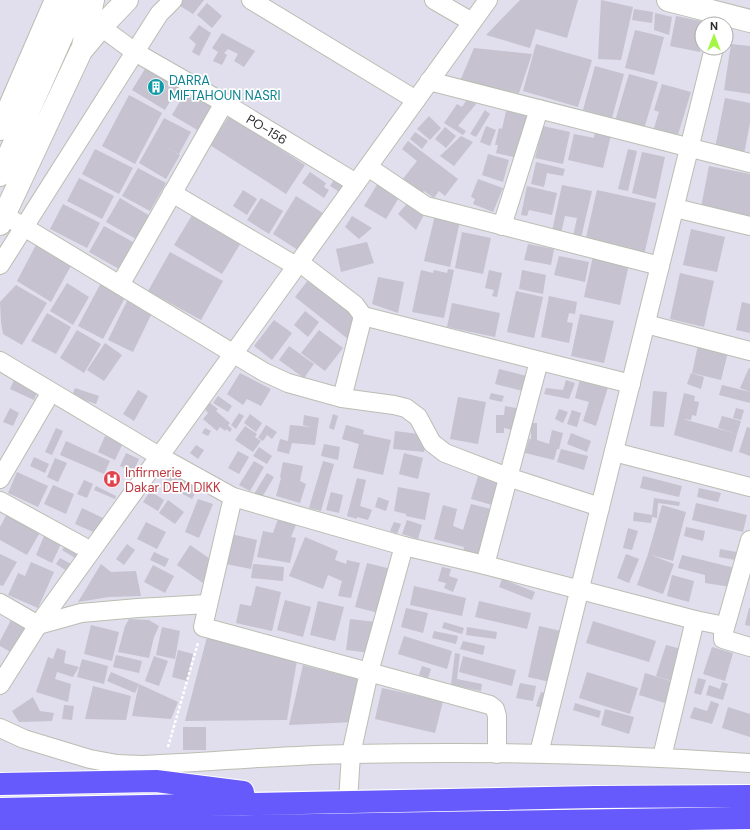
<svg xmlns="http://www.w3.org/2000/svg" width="750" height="830" font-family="'DM Sans',sans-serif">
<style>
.building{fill:#c6c2cf}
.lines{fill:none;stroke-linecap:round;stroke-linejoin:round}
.street-casing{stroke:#b9bfb1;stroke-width:20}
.secondary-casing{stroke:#b9bfb1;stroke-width:24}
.highway-casing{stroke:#fff;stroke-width:24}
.path{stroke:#fff;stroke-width:2.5;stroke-dasharray:3 2;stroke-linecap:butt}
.street{stroke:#fff;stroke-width:18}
.secondary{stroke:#fff;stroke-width:22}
.highway{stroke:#675afc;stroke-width:22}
.labels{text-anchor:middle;stroke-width:3.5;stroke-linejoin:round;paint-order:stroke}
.culture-label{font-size:13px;fill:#0d838f;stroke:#fff;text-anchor:start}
.street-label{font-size:13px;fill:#2b2b2b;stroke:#fff}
.health-label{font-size:13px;fill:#be3a42;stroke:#fff;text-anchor:start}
</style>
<rect width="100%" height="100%" fill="#e1deed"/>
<path class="building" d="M182,0H204L193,14L177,4Z
M520,0H578L567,38L536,29L530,48L486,35Z
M601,0L633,7L621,60L598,59Z
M207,3L222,16L212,28L197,15Z
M634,9L653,12L652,23L632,20Z
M655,13L672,17L669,35L654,30Z
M676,16L706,22V24H702V44L700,52L670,46Z
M199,25L211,33L199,56L192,52L196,44L189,38Z
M635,30L664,37L654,75L625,68Z
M222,33L255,51L244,67L234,61L238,54L228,49L224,53L227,55L222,65L213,61L218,52L212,48Z
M536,44L592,60L578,107L523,91Z
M731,44L750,46V94L724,90Z
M474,48L532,54L519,93L460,81Z
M148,64L180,84L165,110L132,90Z
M595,66L624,74L612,118L583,110Z
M629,74L658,82L644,129L615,121Z
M662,84L691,92L677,138L653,131L659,112L654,110Z
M189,86L216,102L199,131L172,115Z
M129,95L162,113L135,164L102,146Z
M468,98L476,104L458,126L466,131L463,135L444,123L457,104L462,107Z
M725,98L750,103V123L744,154L715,148Z
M507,107L534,114L517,158L496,153L498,145H495L499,128L502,129Z
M485,110L490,114L476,137L470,134Z
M229,116L305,165L286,194L210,145Z
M429,116L441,128L430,140L417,129Z
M164,118L191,132L179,154L166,147L180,155L166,179L139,163Z
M486,126L496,130L490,146L480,142Z
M543,126L570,132L563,164L535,158Z
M445,127L456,136L446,148L435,139Z
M595,131L611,135L603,168L568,160L574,134L594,138Z
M415,132L428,141L422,149L410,139Z
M461,136L473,142L454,166L440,156Z
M408,141L458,179L445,196L439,191L434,198L424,191L421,194L402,180L417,161L402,149Z
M95,149L133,168L119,194L82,174Z
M628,149L637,151L628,191L618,189Z
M642,152L665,157L656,199L632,193Z
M488,154L509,160L503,182L482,175Z
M536,162L565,169L563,176L547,173L544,187L531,184Z
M709,166L750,174V217L701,207Z
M138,168L166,183L150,211L122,196Z
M310,172L326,183L324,187L329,190L324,198L302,183Z
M337,175L348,182L341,193L330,186Z
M79,178L114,196L102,219L67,201Z
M381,178L403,191L386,219L364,206Z
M478,179L503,188L493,212L473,204L475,199L471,197Z
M562,185L592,191L581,238L573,236L577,218L565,216L561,233L552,231Z
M527,186L557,193L552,215L529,210L527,216L521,215Z
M243,190L257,199L247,215L233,206Z
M597,190L656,203L644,255L585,242Z
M296,196L326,215L301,252L273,234Z
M120,198L150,216L136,239L106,222Z
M261,198L283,211L269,234L247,220Z
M411,199L426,211L416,230L398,214Z
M63,204L100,223L87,248L50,229Z
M194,212L242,241L222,274L174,245Z
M435,215L460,221L450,267L424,261Z
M352,216L372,228L359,239L345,227Z
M104,226L133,242L119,269L89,252Z
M691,229L725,237L717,272L683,265Z
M462,232L491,238L483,274L455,268Z
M367,242L374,263L341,272L336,249Z
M37,243L72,264L51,302L17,281Z
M528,244L554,249L551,265L524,260Z
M170,252L223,281L201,320L148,291Z
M559,256L589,262L585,282L554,275Z
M593,256L629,264L620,305L584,297Z
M448,269L454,270L444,318L412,312L421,270L433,273L434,270L447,273Z
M489,270L502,273L497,297L492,296L494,290L485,288Z
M522,270L546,275L543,294L519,289Z
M680,273L714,281L704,327L670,319Z
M312,275L359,313L348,339L295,297Z
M378,277L404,282L398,313L372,304Z
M102,281L127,294L103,339L78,326Z
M67,283L89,297L73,325L50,311Z
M16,285L47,303L22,345L3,334L1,322L0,302Z
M516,291L543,297L534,338L507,332Z
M549,296L577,302L575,314L569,313L567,322L573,323L569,343L541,337Z
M128,299L153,311L133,352L108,340Z
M742,302L750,304V333L736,330Z
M452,303L500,313L495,337L447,327Z
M305,311L319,322L308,337L294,325Z
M47,313L71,327L56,354L31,341Z
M580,314L614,321L604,363L571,356Z
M274,320L292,333L272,360L254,346Z
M77,330L101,344L84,373L60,358Z
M319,330L343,348L325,371L301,353Z
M105,343L122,355L104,381L87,370Z
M698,345L728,352L721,380L692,373Z
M289,346L314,364L304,378L279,360Z
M749,368L750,369V392L740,388Z
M499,369L527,376L523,391L495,384Z
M240,373L271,389L261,406L247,399L243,405L227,394Z
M691,373L704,377L701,389L687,384Z
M580,379L608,387L596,426L583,421L589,402L575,398Z
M14,380L38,390L34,400L10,389Z
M566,380L575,383L569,399L544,394L546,388L563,390Z
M722,385L750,392V403L719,395Z
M75,388L99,396L96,404L72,396Z
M138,390L148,396L134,421L123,414Z
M653,391L667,392L664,427L650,426Z
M491,393L504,396L502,402L489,399Z
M684,393L695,396L694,401L699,402L696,416L692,415L691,420L683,419L737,434L732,452L674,435Z
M218,396L232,406L228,412L213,403Z
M458,397L486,402L478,444L450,439Z
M210,403L218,409L216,411L230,423L228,425L232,429L230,432L226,429L225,431L220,427L217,431L203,419L208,413L205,409Z
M505,406L521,409L517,431L504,428V433H496V415H504Z
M10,408L19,413L13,426L3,422Z
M736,408L744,410L741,420L733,418Z
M559,409L568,412L563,423L555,419Z
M572,410L581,413L577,427L567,424Z
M239,413L244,416L236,429L231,425Z
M250,414L262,423L256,432L244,423Z
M333,414L338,416L334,430L329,428Z
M304,415L319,418L315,445L292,443L289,454L277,451L280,439L288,441L290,425L311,427L303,425Z
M722,416L741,421L737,434L718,428Z
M531,423H537V440L549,444L552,430L563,433L559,449H557L554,460L525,453L529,439H531Z
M266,425L277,432L272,439L267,435L263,441L258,438Z
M346,425L364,430L363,434L391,440L383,475L353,468L359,444L342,439Z
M245,426L257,434L255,437L261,441L253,452L235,440Z
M747,427L750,428V456L739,452Z
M56,428L63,431L52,455L45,452Z
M205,428L211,431L208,436L202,433Z
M395,431L426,435L424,452L393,449Z
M571,433L591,441L587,452L567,444Z
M105,436L123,443L115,460L98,452Z
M66,441L110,461L104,474L60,455Z
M324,444L340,447L338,460L321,456Z
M196,445L204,450L198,459L190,453Z
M259,447L272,456L267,464L253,456Z
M561,449L588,456L584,470L557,462Z
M238,451L249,457L239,474L228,468Z
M126,453L139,459L133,472L120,466Z
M404,453L423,458L418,479L399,474Z
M34,457L49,464L45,473L30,466Z
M55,458L67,463L58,482L47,477Z
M254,461L264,467L250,491L239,485Z
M323,461L334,464L321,511L309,508Z
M283,462L303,466L300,481L306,484L300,503L276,496L281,478L280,477Z
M171,469L200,484L192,499L164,484Z
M480,470L501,476L492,505L471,499Z
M17,472L48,486L38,507L8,493Z
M267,473L274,477L261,499L254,494Z
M643,476L682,486L679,497L640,488Z
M357,478L366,480L360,506L372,510L368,520L357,517V519L347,516Z
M84,480L93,484L87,498L77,494Z
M53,485L74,494L66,514L44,504Z
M96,486L116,496L115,499L94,490Z
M398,487L430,493L425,520L406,516V514L394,511Z
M699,488L721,493L718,502L697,497Z
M150,491L164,500L158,511L143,502Z
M331,492L343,495L339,513L326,510Z
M378,497L389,501L386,511L375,507Z
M654,498L680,502L679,506L658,503L657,518L652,517L651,523L633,521L634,512L652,515Z
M198,499L213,504L199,538L185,532Z
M168,500L184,512L175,524L159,513Z
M696,503L747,515L743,532L692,520Z
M471,504L495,510L481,558L463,552L464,547L434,539L443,505L457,509L453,526L463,530Z
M662,505L686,512L673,561L651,555L674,564L663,594L637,585L648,554Z
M82,508L105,519L98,534L75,524Z
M9,510L42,529L27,555L0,540V527Z
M278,519L296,525L291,537L296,538L290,563L257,557L263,531L273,533Z
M407,520L422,525L418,539L402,534Z
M146,522L166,532L157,549L137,539Z
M394,522L401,524L397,534L390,531Z
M686,527L705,531L703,541L684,536Z
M628,528L638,531L632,550L623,548Z
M231,534L257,540L251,569L226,564Z
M44,536L61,544L52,563L36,555Z
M305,537L338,551L335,560L346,564L347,560L360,563L351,598L338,596L342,581L328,575L323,589L289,576Z
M127,544L135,550L124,565L116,559Z
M190,545L216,563L203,583L177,565Z
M65,546L78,553L75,558L62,550Z
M720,549L742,553L741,561L719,557Z
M154,552L169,559L165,567L150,560Z
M0,554L17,562L3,586L0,585Z
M626,554L639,559L629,583L617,578Z
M682,555L735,568L731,587L705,583V575L678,568Z
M60,558L71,564L67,571L56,564Z
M31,562L54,572L38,608L8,595L18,573L25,576Z
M367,563L391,569L379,613L355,607Z
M101,564L111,572L136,571L141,596L109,597L78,602Z
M253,564L284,567L283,581L251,578Z
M153,565L174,576L165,593L144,582Z
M442,567L451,569L449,576L458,579L453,592L444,588L446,583L438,581Z
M672,575L694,581L689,602L667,596Z
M502,579L535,592L532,600L499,587Z
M256,586L281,592L272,631L236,623L240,604L251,606Z
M414,586L466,598L462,616L410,605Z
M285,600L311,607L303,637L277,630Z
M318,601L344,607L335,641L310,635Z
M479,601L531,613L527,629L475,617Z
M406,608L428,613L423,633L401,627Z
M749,608H750V626L745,625Z
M129,619L149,620L159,626L154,637L149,658L118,652L125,626Z
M350,619L376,622L372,653L346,650Z
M11,620L30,630L16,655L0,646V641Z
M593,621L656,641L649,662L586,643Z
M444,622L464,628L462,634L442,628Z
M91,625L119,632L112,661L84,654Z
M539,626L561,631L550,682L528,677Z
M162,627L180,631L175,659L156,655Z
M467,627L497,632L496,639L466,635Z
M434,631L458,636L456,644L432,638Z
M404,636L452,651L447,669L398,654Z
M207,637L297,660L287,720L185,721Z
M463,641L485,646L483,655L460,649Z
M666,645L685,650L675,682L656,676Z
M712,647L733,653L725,681L703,674Z
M57,648L66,651L64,663L79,667L73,677L57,672L55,679L71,684L68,702L36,692L48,657L53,659Z
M178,650L193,654L187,681L172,677Z
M455,653L460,654L457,679L482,684L481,691L451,685Z
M116,655L142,661L139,673L113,667Z
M154,656L168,661L159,686L145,681Z
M463,656L516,670L512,686L459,672Z
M82,659L108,666L104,684L77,677Z
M303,665L362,680L354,722L289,725Z
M422,666L431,669L428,678L419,675Z
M111,672L139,684L178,702L171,719L132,716L139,684L135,693L107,681Z
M587,672L638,688L630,714L579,698Z
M645,673L674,682L668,704L639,695Z
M698,678L706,680L701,695L694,693Z
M722,682L728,684L723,700L706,695L709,685L720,689Z
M520,683L536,686L533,701L516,698Z
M93,686L131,696L126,720L85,719Z
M382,688L443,701L435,733L375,719Z
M541,692L550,694L545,709L536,706Z
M33,697L40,711L54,713L52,721L19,722L12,711Z
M711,701L719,704L712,724L690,718L694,707L707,711Z
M575,703L601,711L599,718L573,710Z
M64,705L74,706L72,720L62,719Z
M728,707L750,714V737L722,728Z
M605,709L634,717L629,734L601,725Z
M183,727H206V750H183Z"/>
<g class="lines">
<g class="street-casing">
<g id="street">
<path d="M251,0L416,100"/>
<path d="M434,0L472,22"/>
<path id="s1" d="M101,27L135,52L224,103L356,183"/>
<path d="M429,81L750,163"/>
<path d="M368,167L426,206L660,266"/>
<path d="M172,193L296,266"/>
<path d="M675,208L750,226"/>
<path d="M4,215L264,372L288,383L342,398L394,405L406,408L418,417L432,443L445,453L508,477L600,507"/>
<path d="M502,226L539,109"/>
<path d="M299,262L355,305L363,316L631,384"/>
<path d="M0,265L159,14L173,0"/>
<path d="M120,285L224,103"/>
<path d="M646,324L750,351"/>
<path d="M0,361L159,456L233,497L404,546L485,565L695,620L725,626"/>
<path d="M342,398L363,316"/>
<path d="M614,452L750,487"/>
<path d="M0,479L51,392"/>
<path d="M233,497L203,627L490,705L495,709L497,716V754"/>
<path d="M0,501L91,551"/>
<path d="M750,540L723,635V639L750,647"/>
<path d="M485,565L539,361"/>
<path d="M0,603L38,625L81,613L138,608L208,604"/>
<path d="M0,685L38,625L488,0"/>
<path d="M0,728L24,739L90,759L117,764L141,765C211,762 282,755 352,754C485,751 617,754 750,763"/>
<path d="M539,753L714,48"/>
<path d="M662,757L695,620"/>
<path d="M348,801L351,754L369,672L404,546"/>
</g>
</g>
<g class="secondary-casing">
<path id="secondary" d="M668,0L750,21
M83,46L93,0
M0,129L56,0
M0,175L78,0
M0,224L81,51L101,27L127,0"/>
</g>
<g class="highway-casing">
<path id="highway" d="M0,784L156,781L243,792
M0,809L595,797L750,796
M0,830L750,818"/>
</g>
<path class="path" d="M168,747L198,643"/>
<use href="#street" class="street"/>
<use href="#secondary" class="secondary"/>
<use href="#highway" class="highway"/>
</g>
<defs>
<g id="building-disc" transform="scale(0.9)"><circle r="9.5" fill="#0f9aa8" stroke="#fff"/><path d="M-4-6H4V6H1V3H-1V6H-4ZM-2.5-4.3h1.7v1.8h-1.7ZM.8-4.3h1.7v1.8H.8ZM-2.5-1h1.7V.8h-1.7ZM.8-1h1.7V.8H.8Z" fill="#fff"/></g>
<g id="hospital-disc" transform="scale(0.9)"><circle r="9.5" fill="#e0444e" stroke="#fff"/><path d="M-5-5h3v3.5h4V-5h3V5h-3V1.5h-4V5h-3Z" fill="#fff"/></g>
</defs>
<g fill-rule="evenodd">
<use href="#building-disc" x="156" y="87"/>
<use href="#hospital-disc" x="112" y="479"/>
</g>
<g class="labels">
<g class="culture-label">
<text x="169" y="85">DARRA<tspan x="169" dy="15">MIFTAHOUN NASRI</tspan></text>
</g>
<g class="street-label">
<text dy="5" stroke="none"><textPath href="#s1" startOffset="195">PO-156</textPath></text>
</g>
<g class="health-label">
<text x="125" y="477">Infirmerie<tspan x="125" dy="15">Dakar DEM DIKK</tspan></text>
</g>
</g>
<g transform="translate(714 36)"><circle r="19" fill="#ffffff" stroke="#aaaaaa"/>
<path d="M0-3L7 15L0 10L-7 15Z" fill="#a3f741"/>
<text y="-6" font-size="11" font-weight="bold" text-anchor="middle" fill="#2b2b2b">N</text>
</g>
</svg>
